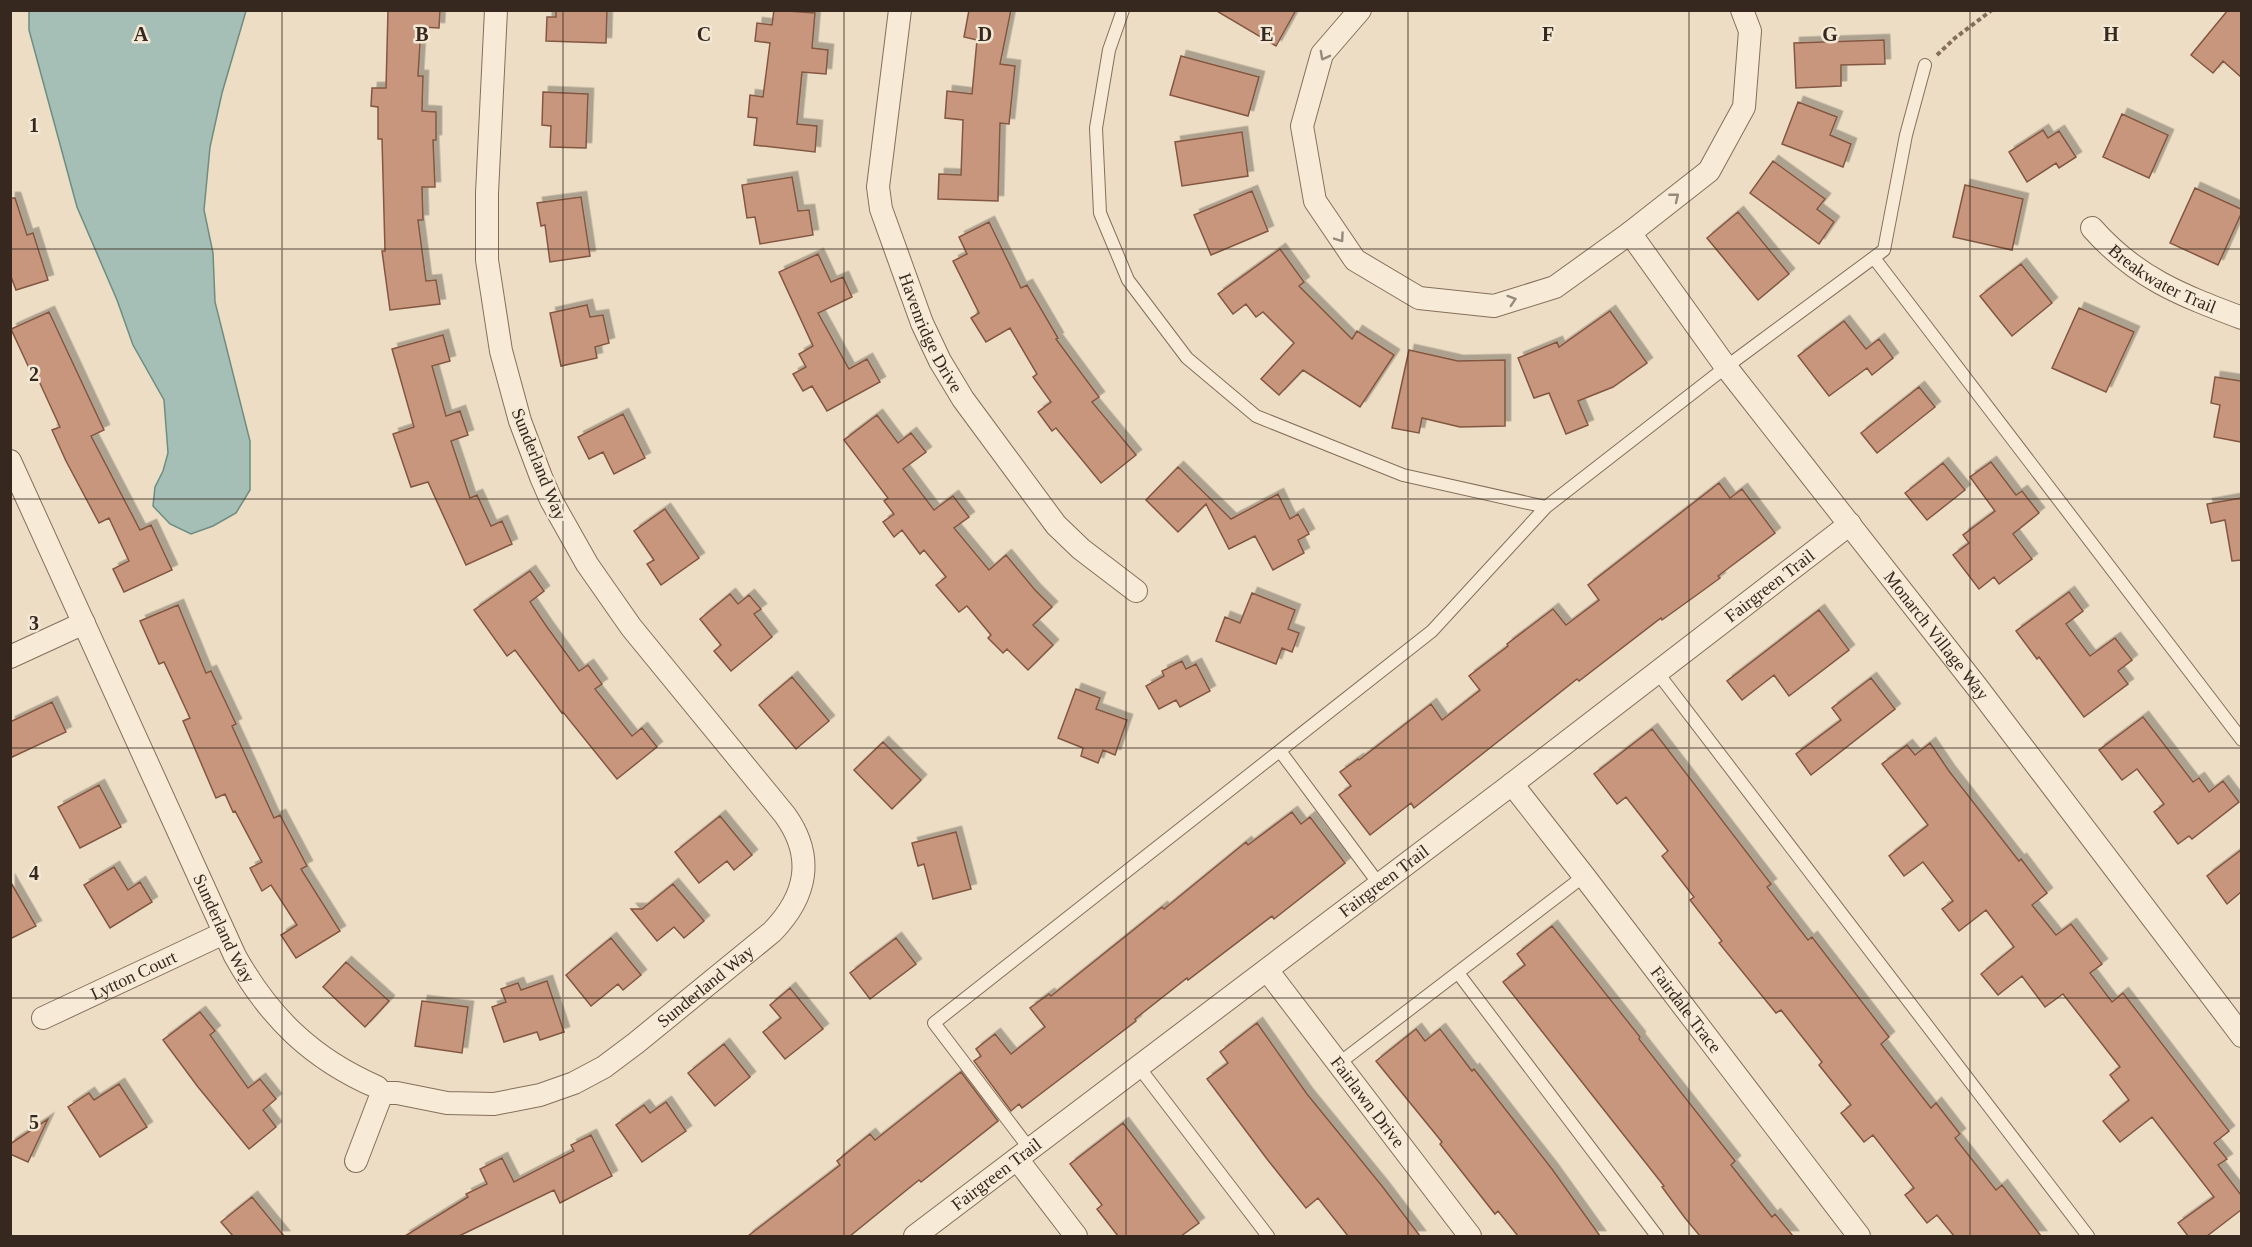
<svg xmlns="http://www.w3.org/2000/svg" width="2252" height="1247" font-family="'Times New Roman',serif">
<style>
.water{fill:#a6bfb6;stroke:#6d8d82;stroke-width:1.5}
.building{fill:#c8967c;stroke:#835742;stroke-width:1.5;filter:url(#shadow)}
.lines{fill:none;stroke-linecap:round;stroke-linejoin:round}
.service-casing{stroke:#856f5b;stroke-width:14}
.minor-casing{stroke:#856f5b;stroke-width:24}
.path{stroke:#856f5b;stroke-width:4;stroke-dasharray:4.5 3;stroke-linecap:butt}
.service{stroke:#f7ebd7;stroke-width:12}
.minor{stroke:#f7ebd7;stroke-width:22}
.oneway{stroke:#968a7b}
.grid{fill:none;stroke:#36281f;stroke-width:1.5;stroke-opacity:0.55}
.labels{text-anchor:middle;stroke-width:5;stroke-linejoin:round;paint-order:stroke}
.street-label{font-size:18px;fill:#36281f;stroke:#f3e8d3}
.grid-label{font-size:20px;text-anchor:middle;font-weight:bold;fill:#36281f;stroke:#f3e8d3;stroke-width:5;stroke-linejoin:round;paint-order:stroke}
</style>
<defs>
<filter id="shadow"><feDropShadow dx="5.5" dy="-5.5" stdDeviation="0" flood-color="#0004"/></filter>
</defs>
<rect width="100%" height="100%" fill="#ecddc4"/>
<path class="water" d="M29,11H246L222,93L210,147L204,210L213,253L215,302L250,441V490L236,513L213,526L191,534L170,524L153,506L155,487L163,471L168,453L164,400L133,345L117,300L77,207L29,30Z"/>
<path class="building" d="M388,10H440L439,28L421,27L418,76H423L422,111L436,112V140H433L435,187H422L423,220H418L426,281L436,280L440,304L390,310L382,251H385L382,139H378V107L371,106L372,88H386Z
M556,10H607L606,43L546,41L547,17H556Z
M774,10L815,13L812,48L828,50L826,74L802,72L797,124L817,126L815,152L754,145L757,118L748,117L750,95L763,97L770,43L755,41L757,23L772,25Z
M969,10H1011L1000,64L1015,66L1009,124L1000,123L998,201L938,199L939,174L961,175L963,120L945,118L947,91L972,94L977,40L964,37Z
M1215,10H1296L1276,46Z
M2228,10H2241V77L2223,61L2213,73L2191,55Z
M1884,40L1885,64L1841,65V86L1796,88L1794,43Z
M1181,56L1259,77L1248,116L1170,95Z
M543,92L588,94L586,148L550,147L551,126L542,125Z
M1798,102L1837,117L1830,135L1851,144L1843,167L1782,144Z
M2122,114L2168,135L2149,178L2103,157Z
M2043,130L2048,138L2059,131L2076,157L2059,168L2056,163L2027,182L2009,152Z
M1242,132L1248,176L1182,186L1175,142Z
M1773,161L1825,199L1817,209L1834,222L1819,244L1750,193Z
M792,177L798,211L809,210L813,235L760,244L755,217L747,218L742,185Z
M1965,185L2023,199L2012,250L1953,237Z
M2195,188L2241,209V214L2218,265L2170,243Z
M1252,191L1268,231L1211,255L1194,215Z
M581,197L590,256L550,262L545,225L541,226L537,203Z
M10,198H15L27,235L33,233L48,280L16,290L10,274Z
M1738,212L1789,274L1758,300L1707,238Z
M989,222L1021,288L1027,285L1058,338L1056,339L1099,397L1092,402L1136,455L1101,483L1056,428L1052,431L1038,412L1051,402L1033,377L1037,374L1010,328L986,342L971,318L979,313L953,261L967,254L959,237Z
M1280,249L1304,282L1299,286L1352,339L1357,331L1394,355L1360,407L1303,370L1279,395L1261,379L1294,343L1263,312L1256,317L1246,304L1233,314L1218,294Z
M818,254L831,282L843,277L852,297L818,313L849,369L867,359L880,382L827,411L812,386L803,391L793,374L806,367L799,354L813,346L779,272Z
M2021,264L2052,303L2012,336L1980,296Z
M587,305L590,317L603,315L609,343L595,347L597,358L561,366L550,313Z
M2079,308L2134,332L2106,392L2052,368Z
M1610,311L1647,363L1613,387L1578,401L1588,425L1566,434L1549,393L1534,398L1518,358L1557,342L1559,347Z
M49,312L104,430L91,436L140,530L151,525L172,570L124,592L113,569L129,561L109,518L99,523L66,461L52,430L60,427L33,368L30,370L11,329Z
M1844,321L1866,349L1879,339L1893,358L1872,375L1867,368L1829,396L1798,356Z
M443,335L450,361L432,366L446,416L460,411L468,435L451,441L470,498L477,495L491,526L502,521L512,544L466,565L428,482L411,487L393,434L414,427L392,349Z
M1409,350L1458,361L1505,360V426L1460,427L1422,418L1419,433L1392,428Z
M2215,377L2241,381V442L2214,437L2220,405L2211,403Z
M1919,387L1935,407L1877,453L1861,433Z
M623,414L645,458L614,474L603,452L589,459L578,437Z
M877,415L898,443L911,433L926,452L903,469L934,510L953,496L969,517L954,528L989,570L1006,555L1035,590L1052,607L1033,625L1053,645L1028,670L1007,649L1003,653L988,638L991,635L967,606L959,612L936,585L946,577L924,550L920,554L902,530L894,537L883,522L894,514L884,501L888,498L844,440Z
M1991,462L2016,495L2022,491L2039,513L2013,534L2032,559L1999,584L1994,577L1979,589L1953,555L1969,543L1963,535L1995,511L1970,477Z
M1943,463L1965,490L1927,520L1905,493Z
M1178,467L1231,519L1278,494L1290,519L1298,514L1309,534L1298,540L1304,553L1273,570L1255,536L1229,549L1206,504L1178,532L1146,500Z
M1719,483L1730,498L1742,489L1775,533L1718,576L1720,578L1705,589L1662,620L1661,618L1579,681L1577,679L1414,808L1411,803L1370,835L1339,795L1351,786L1340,772L1358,759L1359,760L1431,704L1442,720L1480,690L1469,676L1508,646L1507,644L1553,609L1566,625L1599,600L1588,585Z
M2241,498V560L2232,561L2225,520L2211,523L2207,504Z
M665,509L699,558L661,585L647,564L654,560L634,531Z
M530,571L544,591L530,602L547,627L579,671L588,665L602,684L595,689L632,736L642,728L657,747L617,779L563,712L562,713L515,650L507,656L474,610Z
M2069,592L2083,611L2066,624L2090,656L2115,638L2132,660L2118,671L2128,684L2084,717L2039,657L2037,659L2016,631Z
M1252,593L1295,610L1288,629L1299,633L1292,652L1282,648L1276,664L1216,641L1225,617L1240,623Z
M730,594L738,604L749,595L761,609L754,614L772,637L731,671L714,651L721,645L700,619Z
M178,605L206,673L211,671L236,724L232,726L274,818L280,815L307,866L301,869L340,931L296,958L281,935L297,925L271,885L262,891L250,868L262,862L235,811L233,812L225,794L216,798L183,721L190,718L164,662L159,664L140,621Z
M1819,610L1849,650L1789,696L1774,675L1742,700L1727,681Z
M1182,661L1186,669L1196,664L1210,691L1180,707L1176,700L1159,709L1146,686L1164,676L1162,671Z
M792,677L829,721L796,749L759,705Z
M1871,678L1895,709L1811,775L1796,754L1841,720L1832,708Z
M1076,689L1100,698L1096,709L1127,720L1115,755L1103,750L1098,763L1081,756L1083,748L1058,738Z
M52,702L66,732L10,758V722Z
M2143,717L2193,782L2199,778L2209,792L2223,781L2239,802L2192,839L2189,836L2178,844L2154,812L2164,804L2137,769L2122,780L2099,750Z
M1652,729L1771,884L1767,887L1808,940L1812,937L1889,1037L1881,1044L1931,1108L1936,1103L1960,1134L1955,1138L1996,1190L2002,1185L2041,1236H1954L1937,1215L1927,1223L1905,1195L1914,1188L1873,1135L1864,1142L1841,1113L1851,1105L1819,1065L1822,1062L1781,1010L1776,1013L1719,943L1722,941L1690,900L1694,897L1662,856L1668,851L1626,797L1617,804L1594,774Z
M883,742L921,780L892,809L854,770Z
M1930,743L1949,771L2019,861L2021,859L2047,893L2032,905L2056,935L2071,924L2102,964L2090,973L2112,1002L2123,993L2229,1131L2214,1143L2227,1159L2218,1165L2241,1195V1210L2207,1236H2188L2178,1223L2214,1197L2152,1117L2120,1142L2103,1121L2129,1100L2110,1075L2120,1067L2063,994L2045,1007L2022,976L1998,995L1981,974L2014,947L1986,910L1959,931L1942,909L1953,901L1923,862L1904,876L1889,856L1928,825L1882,764L1907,745L1915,755Z
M99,785L121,827L80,848L58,807Z
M1292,812L1301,824L1310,817L1345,863L1274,919L1272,916L1188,980L1187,978L1135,1019L1136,1021L1022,1108L1019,1104L1011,1111L974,1061L981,1056L976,1049L995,1034L1011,1054L1045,1027L1030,1008L1049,994L1051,996L1162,907L1164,909L1246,842L1248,845Z
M720,816L752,855L734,870L727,861L699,883L675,852Z
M956,832L971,889L933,899L924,864L918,866L912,843Z
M2241,850V892L2227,904L2207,876Z
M114,867L128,890L140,882L152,902L110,928L84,885Z
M10,881L36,926L10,939Z
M673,884L704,921L684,938L674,927L657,941L631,909H642Z
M1552,926L1640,1037L1639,1039L1735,1161L1731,1165L1772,1217L1775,1214L1793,1236H1700L1685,1218L1662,1187L1664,1186L1503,982L1525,965L1517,954Z
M611,938L641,975L623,990L618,984L591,1006L566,975Z
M896,938L916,964L870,999L850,973Z
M346,962L389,1001L365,1027L323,987Z
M547,981L564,1032L540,1040L537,1032L504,1042L492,1007L506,1002L501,989L518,983L521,990Z
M790,988L823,1029L785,1059L763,1032L781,1018L770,1005Z
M422,1001L468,1007L462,1053L415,1046Z
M200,1012L215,1031L210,1035L248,1088L260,1079L276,1099L263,1110L276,1127L249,1149L198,1087L163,1040Z
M1257,1023L1307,1094L1382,1186L1420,1236H1348L1318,1198L1306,1208L1267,1159L1207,1079L1228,1063L1220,1052Z
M1416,1029L1425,1041L1440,1029L1472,1071L1474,1069L1552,1169L1600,1236H1518L1498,1211L1495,1214L1440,1144L1442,1142L1376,1061Z
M724,1044L750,1077L715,1106L688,1073Z
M961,1072L998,1121L921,1182L919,1180L850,1236H748L840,1165L837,1161L870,1134L875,1140Z
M119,1084L147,1127L100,1157L68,1107L89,1093L94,1100Z
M666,1102L686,1131L642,1162L616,1125L644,1105L650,1113Z
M48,1119L28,1162L10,1154V1144Z
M1123,1123L1199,1223L1181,1236H1118L1097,1209L1102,1205L1070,1164Z
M591,1135L612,1176L560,1203L554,1190L459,1236H405L468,1197L466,1194L487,1184L480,1169L502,1158L514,1182L574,1151L571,1145Z
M252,1197L284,1236H233L221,1222Z"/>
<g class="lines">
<g class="service-casing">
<path id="service" d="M1123,10L1109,50L1096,128L1100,213L1128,280L1187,358L1256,416L1403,475L1546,507L1726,367L1884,250L1906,135L1925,65
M1874,258L2242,740
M1657,672L2088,1236
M1280,751L1379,884
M1458,973L1657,1236
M1338,1064L1584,876
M1138,1066L1268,1236
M1029,1148L934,1023L1432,631L1546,507"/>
</g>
<g class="minor-casing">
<g id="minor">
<path id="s1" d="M900,10L878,187L881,209L922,323L940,361L963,399L1056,525L1081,549L1136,591"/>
<path d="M1360,10L1322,54L1302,126L1315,201L1355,260L1419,298L1494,306L1555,287L1630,233L1709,171L1744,107L1750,31L1742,10"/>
<path id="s2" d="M2092,228C2136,278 2181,295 2242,318"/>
<path id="s3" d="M1630,233L1726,367L1977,687L2242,1036"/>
<path id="s4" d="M10,461L235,956C269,1017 312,1059 377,1087L382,1093H397L447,1103L494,1104L540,1095L574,1083L604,1067L636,1043L772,932C807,896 815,857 785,815L631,627L587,564L551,500L541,477L520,421L501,351L487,260V193L496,10"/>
<path d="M10,657L84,623"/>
<path id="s5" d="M1512,784L1584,876L1859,1236"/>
<path id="s6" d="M1267,970L1470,1236"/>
<path id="s7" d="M43,1018L224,933"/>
<path d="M1017,1159L1076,1236"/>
<path d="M356,1161L382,1093"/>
<path id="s8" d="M915,1236L1512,784L1850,524"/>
</g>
</g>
<path class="path" d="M1937,55L1955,38L1992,10"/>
<use href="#service" class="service"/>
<use href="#minor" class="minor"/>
</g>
<defs><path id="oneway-chevron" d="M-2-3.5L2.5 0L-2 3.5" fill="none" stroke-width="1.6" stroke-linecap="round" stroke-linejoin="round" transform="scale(1.5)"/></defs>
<g class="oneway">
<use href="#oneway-chevron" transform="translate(1324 56) rotate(118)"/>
<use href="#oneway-chevron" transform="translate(1675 197) rotate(-39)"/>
<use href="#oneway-chevron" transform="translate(1340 238) rotate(55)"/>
<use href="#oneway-chevron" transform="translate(1512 300) rotate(-18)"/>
</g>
<path class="grid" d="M282,10V1236M563,10V1236M844,10V1236M1126,10V1236M1408,10V1236M1689,10V1236M1970,10V1236M10,249H2242M10,499H2242M10,748H2242M10,998H2242"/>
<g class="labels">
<g class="street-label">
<text dy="6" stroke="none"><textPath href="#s2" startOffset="88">Breakwater Trail</textPath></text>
<text dy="6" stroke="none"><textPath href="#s1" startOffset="334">Havenridge Drive</textPath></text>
<text transform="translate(539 464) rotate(68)" y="6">Sunderland Way</text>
<text dy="6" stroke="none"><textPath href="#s8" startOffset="1074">Fairgreen Trail</textPath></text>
<text dy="6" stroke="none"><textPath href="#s3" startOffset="506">Monarch Village Way</textPath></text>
<text dy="6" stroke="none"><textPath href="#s8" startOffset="588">Fairgreen Trail</textPath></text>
<text dy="6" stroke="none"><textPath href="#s4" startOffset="514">Sunderland Way</textPath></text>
<text dy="6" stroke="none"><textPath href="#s7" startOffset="100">Lytton Court</textPath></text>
<text dy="6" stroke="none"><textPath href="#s4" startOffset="1108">Sunderland Way</textPath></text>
<text dy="6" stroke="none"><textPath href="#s5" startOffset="285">Fairdale Trace</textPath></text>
<text dy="6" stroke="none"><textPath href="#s6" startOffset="166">Fairlawn Drive</textPath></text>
<text dy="6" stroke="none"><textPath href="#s8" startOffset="102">Fairgreen Trail</textPath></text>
</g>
</g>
<g class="grid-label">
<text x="141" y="41">A</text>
<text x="422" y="41">B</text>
<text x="704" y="41">C</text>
<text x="985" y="41">D</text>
<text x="1267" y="41">E</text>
<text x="1548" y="41">F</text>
<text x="1830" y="41">G</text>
<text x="2111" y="41">H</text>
<text x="34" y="132">1</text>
<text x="34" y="381">2</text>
<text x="34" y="630">3</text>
<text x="34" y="880">4</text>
<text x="34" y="1129">5</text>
</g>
<rect width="2252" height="1247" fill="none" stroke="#36281f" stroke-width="24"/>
</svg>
